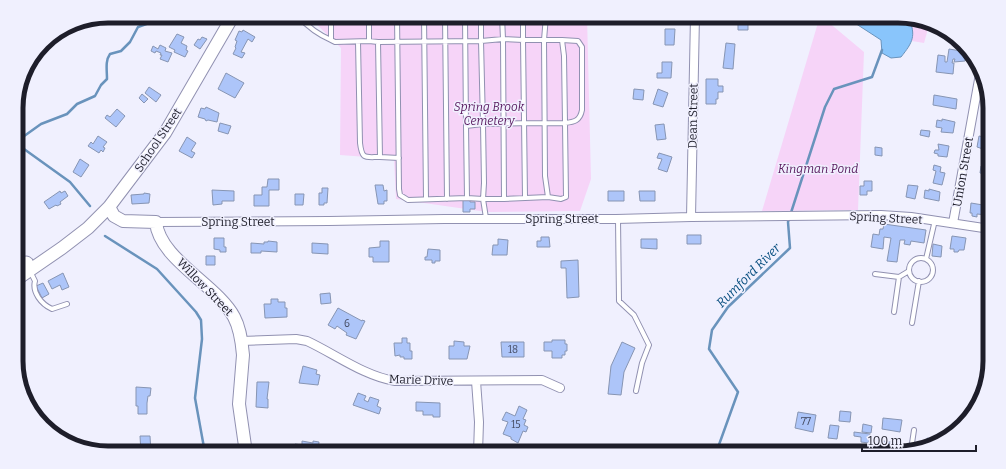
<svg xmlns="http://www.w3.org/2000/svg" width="1006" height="469" font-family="Bitter,serif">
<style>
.green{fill:#f6d4f8}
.water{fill:#89c5fb;stroke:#6993bc}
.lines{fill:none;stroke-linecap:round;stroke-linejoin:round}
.stream{stroke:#6993bc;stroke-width:2.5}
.building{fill:#adc5f9;stroke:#8795b3}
.lane-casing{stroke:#9191b1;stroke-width:6}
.street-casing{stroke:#9191b1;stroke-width:10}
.secondary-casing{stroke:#9191b1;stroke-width:14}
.highway-casing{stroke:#9191b1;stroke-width:17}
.lane{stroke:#fff;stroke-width:4}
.street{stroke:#fff;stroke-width:8}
.secondary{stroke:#fff;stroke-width:12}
.highway{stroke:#fff;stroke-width:15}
.labels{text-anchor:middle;stroke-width:3;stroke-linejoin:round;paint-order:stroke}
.number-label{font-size:10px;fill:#42485e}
.park-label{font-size:12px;font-style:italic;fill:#591a5f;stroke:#f0f0fe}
.street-label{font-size:12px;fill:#1e1e2a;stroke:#f0f0fe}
.water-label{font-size:13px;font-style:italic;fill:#094f80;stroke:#f0f0fe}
.rim{fill:none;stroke:#1e1e2a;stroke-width:5}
</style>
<rect width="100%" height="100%" fill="#f0f0fe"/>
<path class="green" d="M311,16H587L591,179L580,211L487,212L396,199L394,159L340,155L341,48L312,20Z
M820,16H821L864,52L858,210L762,211Z
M906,18L930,22L924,43L912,41Z"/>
<path class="water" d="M844,16H898L909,18C916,36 913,42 901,57L891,58L882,53L881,40Z"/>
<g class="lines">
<path class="stream" d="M90,206L70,182L24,149L20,142V139L41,124L67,114L77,104L95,96L101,85L107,79C107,70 105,61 110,54L121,51L130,42L138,27L149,23L159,16
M105,236L157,269L196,312L201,320L202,339L195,398L205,453
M716,453L738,392L709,349L712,330L728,307L790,248L788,222L825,107L834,89L872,77L882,50"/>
</g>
<path class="building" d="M738,16H748V30H738Z
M665,29H675L674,45H665Z
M243,30L255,37L252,42L248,39L241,52L245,53L242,58L233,54L236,48L235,47L237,41L235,40L239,31L242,32Z
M177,34L184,37L181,43L187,46L186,50L188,51L185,57L174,52L175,50L169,47Z
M202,37L207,39L200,49L194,45L198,39L200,40Z
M726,43L735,44L733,69L723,68Z
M160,45L166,48L165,51L172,53L168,62L160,59L162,55H160L161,53L156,51L155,53L151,51L153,46L158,49Z
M949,49L967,52L965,61L954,62L955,59H953L952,63H954L953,74L936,72L938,55L945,56V62H947Z
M662,62H672L671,78H657V73H662Z
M226,73L244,83L235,98L218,89Z
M706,79H718V86H723V92H718V99H716V104H706Z
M149,87L161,95L156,102L145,93Z
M634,89L644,90L643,100L633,99Z
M658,89L668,93L663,107L653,104Z
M142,94L148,99L144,103L139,98Z
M934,95L957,99L956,109L933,105Z
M206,107L219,113L217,122L208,120L206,121L205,119L198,117L201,108L205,109Z
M117,109L125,116L116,127L105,118L107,115L110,117Z
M942,119L955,122L953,133L941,132L942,128L936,127L937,120L942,121Z
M220,123L231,126L228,134L218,131Z
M664,124L666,139L657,140L655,125Z
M921,130L930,131L929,137L920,135Z
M98,136L107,142L103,147L105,148L103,152L101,150L99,153L88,146L91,142L93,144Z
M979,136L989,138V151L977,147Z
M187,137L196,143L191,151L195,153L192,158L179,151Z
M938,144L949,146L947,157L938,156V154L934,153L935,150H939Z
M875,147L882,148V156L875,155Z
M659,153L672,157L667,172L658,169L662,159L657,158Z
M80,159L89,165L81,177L73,172Z
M934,165L941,167L940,172L945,173L942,185L933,183L936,171L933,170Z
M981,166L987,167L986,174L980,173Z
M268,179H279V190H269V206H254V195H262V187H267Z
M864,181H872V191H867V195H860V186H864Z
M375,185H383L384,191L387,190V201H384V204H378Z
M908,185L918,186L915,199L906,197Z
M322,188H328L327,203H324V205H319V193H322Z
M929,189L940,192L939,201L924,198L925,190L929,191Z
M212,190L234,191V201H222V204L213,205Z
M60,191L61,193L65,191L68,196L60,202L61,204L57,206L56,205L49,209L44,202Z
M608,191H624V201H608Z
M639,191H655V201H640Z
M144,193L150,194L149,203L132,204L131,195L144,194Z
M295,194H304L303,205H295Z
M463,199H470V202H475V209H470V212H463Z
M971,203L989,206L987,215L977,214V217L972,216V213H970Z
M884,224L926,230L924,243L911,241L910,245L904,244L905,240H900L897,262L887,261L891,238L884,237L883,249L871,247L873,234L879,235L880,229H883Z
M687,235H701V244H687Z
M952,236L966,238L964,250H959L958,252H954V249H950Z
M541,237H549L550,247H537V241H541Z
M214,238H224V247H226V252H220V250L214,249Z
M498,239L508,240L507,255H492L493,245H498Z
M641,239H657V249L641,248Z
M268,241L277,242V252L261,251V253H251V243L264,244V242H268Z
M380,241H389V262H373V257H369V248L380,247Z
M986,242L990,243V263L985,262L986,256L984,255Z
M312,243L328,244V254L312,253Z
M933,244L942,246L941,257L932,256Z
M428,249L440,250V261H435V263H432V260H425V257H427Z
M206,256H215V265H206Z
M578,260L579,297L567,298L566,268H561V261Z
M63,273L69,287L62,290L60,285L52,289L48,281Z
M43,283L49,294L42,298L36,286Z
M330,293L331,303L321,304L320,294Z
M271,299H278V302H285V308H287V317L265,318L264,304H271Z
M338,308L362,321V320L365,321L356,339L346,335L347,333L337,326L335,329L328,325Z
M402,338H407V343H410V351H412V359H404V357H400V355L395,356L394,343H402Z
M552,340H565V344H567V351H565V355H562V358H552V351H544V342H552Z
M454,341L464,342V346H470L467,359H449V346H454Z
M501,342H524V357H502Z
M622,342L635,348L624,372L621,395L608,394L611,366Z
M303,366L317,370L316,374L320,375L318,385L299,383Z
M257,382H269L267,399H268V408L256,407Z
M136,387L151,388L150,396H148L147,403V414H138V406H136Z
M358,393L366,396L364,400L368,402L370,397L379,400L377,406L381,408L379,414L353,405Z
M416,402L440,403V417H433V415H423V411H416Z
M519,406L527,410L523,419L526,420L524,425L528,427L526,432L523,431L518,443L511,439V437L503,434L508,422L502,420L506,412L515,416Z
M840,411L851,412L850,422L839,421Z
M798,412L816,415L813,432L795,428Z
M883,418L902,420L900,432L882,429Z
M863,424L872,426L871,433L862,432Z
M830,425L839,426L837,439L828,438Z
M854,432L870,434L869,443L861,442V437L854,436Z
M140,436H150L151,453H141Z
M927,438L937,439V442L926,445Z
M878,440L895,443L896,451L894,450V453H888L876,450Z
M302,441L313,443V441L319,442L318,451L316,453L293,452L295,444L302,445Z"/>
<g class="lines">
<g class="lane-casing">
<path id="lane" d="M298,16C308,27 317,34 331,40V16
M397,16L399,189L400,195L408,200L467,198L483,199L484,183L483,124C510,123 538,123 565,123L564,56L562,40H544L545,176L548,197L561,199L566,197L565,123C574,122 580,121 582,110V47L578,41L562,40
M424,16L426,199
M445,16L447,199
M465,16L466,126L483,124L481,41L503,39L504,199L548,197
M502,16L503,39L523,40V16
M331,40L335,42L369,41V16
M369,41L378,42L380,157L399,158
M358,42L360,143C362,160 365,157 380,157
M378,42L481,41V16
M466,126L467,198
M525,198L523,40H544L546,16
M486,218L483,199H504
M618,219L619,301L634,315L649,345L642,363L636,391
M909 270a12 12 0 1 1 24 0a12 12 0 1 1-24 0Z
M926,259L935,220
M30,271L35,281C32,292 41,304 52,309L67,304
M875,274L899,277L909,271
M894,312L899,277
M912,323L919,281
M911,450L914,430"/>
</g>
<g class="street-casing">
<path id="street" d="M691,217L695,16
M156,222L329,221L444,219H616L691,217L881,215L911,217L990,229
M953,223L980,74
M241,341L296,339L307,341C335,354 364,376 395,381L542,380L560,388
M476,381L479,422L478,453"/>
</g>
<g class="secondary-casing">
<path id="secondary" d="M109,207L114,216L123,221L156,222C159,259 217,285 234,317C240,328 242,343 243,355L239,404L246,453
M17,279L62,248L88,228L109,207L165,133L233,16"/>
</g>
<g class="highway-casing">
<path id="highway" d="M17,267L26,264"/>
</g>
<use href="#lane" class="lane"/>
<use href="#street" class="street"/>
<use href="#secondary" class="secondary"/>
<use href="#highway" class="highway"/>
</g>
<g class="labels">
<g class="number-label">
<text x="347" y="327">6</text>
<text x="513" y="353">18</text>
<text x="806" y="425">77</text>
<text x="516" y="428">15</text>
</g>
<g class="park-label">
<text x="489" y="111">Spring Brook<tspan x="489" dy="14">Cemetery</tspan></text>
<text x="818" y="173">Kingman Pond</text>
</g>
<g class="street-label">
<text transform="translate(693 116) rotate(-89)" y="4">Dean Street</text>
<text transform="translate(158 140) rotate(-56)" y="4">School Street</text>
<text transform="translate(963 172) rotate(-80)" y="4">Union Street</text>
<text transform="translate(886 218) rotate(3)" y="4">Spring Street</text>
<text x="562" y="223">Spring Street</text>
<text x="238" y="226">Spring Street</text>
<text transform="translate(205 287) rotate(46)" y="4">Willow Street</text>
<text transform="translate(421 380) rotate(2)" y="4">Marie Drive</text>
</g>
<g class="water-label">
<text transform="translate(748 275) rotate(-45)" y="5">Rumford River</text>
</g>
</g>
<path d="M0 0H1006V469H0ZM108 23H898A85 85 0 0 1 983 108V361A85 85 0 0 1 898 446H108A85 85 0 0 1 23 361V108A85 85 0 0 1 108 23Z" fill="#f0f0fe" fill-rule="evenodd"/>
<path class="rim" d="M108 23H898A85 85 0 0 1 983 108V361A85 85 0 0 1 898 446H108A85 85 0 0 1 23 361V108A85 85 0 0 1 108 23Z"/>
<path d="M862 445v6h114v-6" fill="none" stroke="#1e1e2a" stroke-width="2"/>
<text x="868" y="445" font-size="12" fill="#1e1e2a" stroke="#f0f0fe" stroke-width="3" paint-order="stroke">100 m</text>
</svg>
